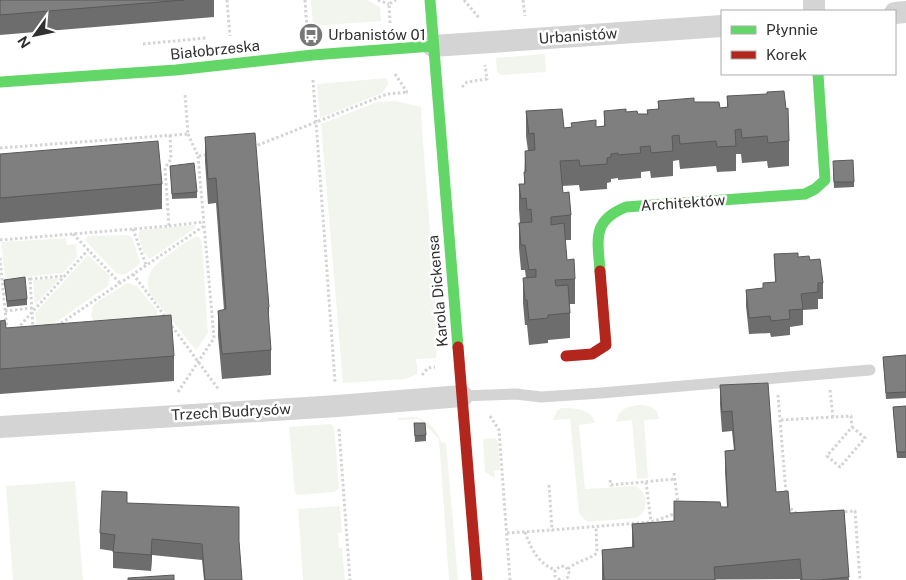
<svg xmlns="http://www.w3.org/2000/svg" width="906" height="580" font-family="'Public Sans',sans-serif">
<style>
.green{fill:#f2f5ed}
.lines{fill:none;stroke-linecap:round;stroke-linejoin:round}
.path{stroke:#d4d4d4;stroke-width:3;stroke-dasharray:2.5 2.5;stroke-linecap:butt}
.lane{stroke:#d4d4d4;stroke-width:11}
.street{stroke:#d4d4d4;stroke-width:22}
.fast{stroke:#63d668;stroke-width:11}
.jam{stroke:#b3261e;stroke-width:11}
.wall{fill:#6d6d6d}
.shaded-wall{fill:#595959}
.building{fill:#7f7f7f;stroke:#595959}
.labels{text-anchor:middle;stroke-width:5;stroke-linejoin:round;paint-order:stroke}
.poi-label{font-size:15px;fill:#303030;stroke:#fff;text-anchor:start}
.street-label{font-size:15px;fill:#303030;stroke:#fff}
</style>
<rect width="100%" height="100%" fill="#fff"/>
<path class="green" d="M311,0H367L380,7L381,21L313,26Z
M545,54L546,72L501,75L497,72L496,58Z
M387,78L388,85L382,93L320,118L317,84Z
M396,101L421,107L422,115H421L438,336L436,358L416,359L418,374L405,379L343,383L321,124L377,102Z
M195,225V228L153,257L149,258L144,253L138,235L140,230Z
M128,235L133,239L140,262L137,266L124,275L116,273L85,240L88,236Z
M196,236L200,238L202,243L208,333L196,350L151,295C140,272 159,262 175,250C182,245 188,240 196,236Z
M66,238L67,245L76,244L77,257L63,273L5,279L1,242Z
M88,255L110,276L108,286L49,327H37L35,313Z
M60,278L35,305L33,280Z
M127,283L137,286L157,310V318L95,322L91,316L93,306L97,302Z
M639,405C648,405 658,407 659,419L644,420L648,478L637,479L632,420L616,422C620,408 626,407 639,405Z
M561,408C574,408 591,408 595,423L579,425L585,489L636,486C648,494 650,511 636,518L587,522L579,513L570,419L553,420L557,411Z
M416,417C430,421 436,430 442,443L446,442L458,580H449L439,439L419,419L398,420V418Z
M331,424L334,426L339,488L334,492L297,495L295,493L289,427Z
M495,438L498,442L500,470L494,471L495,478L485,472L483,439Z
M75,481L83,580H13L6,486Z
M340,506L342,533H338L339,548H342L345,580H303L298,509Z"/>
<g class="lines">
<path class="path" d="M227,0L230,36
M305,0L307,29
M378,0L389,4
M464,0L480,19
M523,0L525,16
M390,23L389,4L396,0
M143,44L206,38
M395,74L407,92H409
M313,80L335,382
M462,87L467,82L487,79L485,65
M188,134L198,156L207,155
M253,147L387,94L407,92
M0,148L188,134L185,94
M169,226L203,222
M133,229L146,265
M73,234L120,283
M0,240L169,226L165,168L171,159L170,135
M0,258L7,330
M133,274L167,319
M30,279L64,276
M23,280L30,279L33,328
M5,311L32,308
M169,322L219,390
M57,326L204,226
M17,329L88,250
M422,375L428,368L435,367
M830,390L833,417
M178,392L214,338L198,156
M778,395L786,493
M490,416L499,430L510,580
M781,420L851,416L852,427
M852,427L865,438L840,467L827,456Z
M339,429L350,580
M674,473L678,503
M610,480L611,485L675,479
M646,482L651,522
M549,485L552,530L651,522L677,513
M787,505L797,514
M840,512L855,511L860,580
M525,532C531,549 538,563 555,570
M507,533L552,530
M568,569C576,561 589,560 597,553L596,527
M560,580L555,576V570L561,566L566,567L569,572L568,577L564,580"/>
<path class="lane" d="M462,396L516,394L541,397L601,393L870,370"/>
<path class="street" d="M814,0V11
M895,13L906,12
M433,46L722,26
M0,427L337,406L462,396"/>
<path class="fast" d="M430,0L458,347
M0,82L176,70L313,55L433,46
M600,271C598,240 591,221 626,207L805,194L815,189L825,180L818,74"/>
<path class="jam" d="M458,347L477,580
M566,356L592,354L606,345L600,271"/>
</g>
<path class="wall" d="M0,0H214V17L0,35Z
M727,96L786,109L789,141V166L768,168L767,161L742,163L741,154H736V171L717,172L716,166L680,169L679,160L673,161V176L651,178L650,171L641,172V178L618,180V178L611,179V182L607,183V189L580,191L579,185L562,186L563,193L571,215V240H565L567,260L575,279V304H570V338L548,340V343L529,345L527,325H525L523,303V278H526L525,270H521L519,248V223H520L519,209V184H524L525,151H528L526,136V111L564,128L596,127L604,126V111L626,112L638,114H647V110L658,109V101L694,102L720,108L727,107Z
M205,137L269,328L271,350V375L222,379L218,336V311L224,310L216,203L208,204L205,162Z
M0,154L162,184V209L0,223Z
M170,166L197,192V198L172,199Z
M833,167L854,182V187L834,188Z
M774,254L798,257L810,260L823,283V299H818V309L803,310V325L790,327V335L771,337L770,333L749,334L746,306V290L763,288L775,282Z
M4,280L27,299V305L7,307Z
M0,321L6,328L174,356V381L0,394Z
M906,355V398L886,399L883,357Z
M720,385L776,492L790,513L844,510L849,580H800V579L602,580V550L632,547V524L674,521V501L721,507H727L725,471V451L734,450L732,431L722,432L720,405Z
M906,406V458H897L893,407Z
M414,423L426,435V441L415,442Z
M127,503L239,541L242,580H204L202,560L152,555L151,571L113,568V551L100,549V533Z"/>
<path class="shaded-wall" d="M269,307V332L268,308Z
M152,539V555L151,571V555Z"/>
<path class="building" d="M0,0H184L0,15Z
M784,91L786,109L788,108L789,141L768,143L767,136L742,138L741,129L735,130L736,146L717,147L716,141L680,144L679,135L672,136L673,151L651,153L650,146L640,147L641,153L618,155V153L611,154V157L607,158V164L580,166L579,160L560,161L563,193L569,192L571,215L551,217V225L564,223L567,260L574,259L575,279L555,280L556,286L568,285L570,313L548,315V318L529,320L527,300H525L523,278L536,277V269L529,270L525,245H521L519,223L532,222L531,209L527,210L526,198L521,199L519,184H525L524,172H526L525,151L535,150L534,133L529,134L526,111L562,109L564,128L572,127L571,123L596,120V127L605,126L604,111L626,109V112L637,111L638,114H648L647,110L659,109L658,101L694,98V102H719L720,108L728,107L727,96L767,94V92Z
M255,133L269,307L268,308L271,350L222,354L218,311L226,309L216,178L208,179L205,137Z
M158,141L162,184L0,198V154Z
M853,160L854,182H834L833,161Z
M194,163L197,192L172,194L170,166Z
M798,253V257L809,256L810,260L820,259L823,283H818V292L801,294L803,309L789,310L790,319L771,321L770,316L749,318L746,290L763,288V283L776,282L774,254Z
M25,277L27,299L7,301L4,280Z
M171,315L174,356L0,369V321L5,320L6,328Z
M906,355V392L886,393L883,357Z
M768,383L776,492L788,491L790,513L844,510L849,577L820,580H802L800,559L714,567L715,580H604L602,550L634,547L632,524L674,521V501L720,502L721,507H728L725,451L735,450L732,411L722,412L720,385Z
M906,406V452H897L893,407Z
M414,423H425L426,435L415,436Z
M102,491L127,492V503L239,507V541L242,580H205L202,544L152,539L151,555L113,552L115,535L100,533Z
M174,575V580H128V578Z"/>
<defs>
<g id="bus-disc" transform="scale(1.25)"><circle r="9.5" fill="#787878" stroke="#fff"/><path d="M-5-6H5V4H4V6H2V4H-2V6H-4V4H-5ZM-3.5-4V0h7V-4ZM-3.5 1.2v1.5H-2V1.2ZM2 1.2v1.5H3.5V1.2Z" fill="#fff"/></g>
</defs>
<g fill-rule="evenodd">
<use href="#bus-disc" x="311" y="35"/>
</g>
<g class="labels">
<g class="poi-label">
<text x="328" y="40">Urbanistów 01</text>
</g>
<g class="street-label">
<text transform="translate(578 36) rotate(-4)" y="5">Urbanistów</text>
<text transform="translate(215 50) rotate(-6)" y="5">Białobrzeska</text>
<text transform="translate(683 203) rotate(-4)" y="5">Architektów</text>
<text transform="translate(438 291) rotate(-95)" y="5">Karola Dickensa</text>
<text transform="translate(231 412) rotate(-3)" y="5">Trzech Budrysów</text>
</g>
</g>
<rect x="721" y="10" width="175" height="65" fill="#ffffff" stroke="#acacac"/>
<rect x="731" y="26" width="25" height="8" fill="#63d668" stroke="#acacac"/>
<text x="766" y="35" font-size="15" fill="#303030">Płynnie</text>
<rect x="731" y="51" width="25" height="8" fill="#b3261e" stroke="#acacac"/>
<text x="766" y="60" font-size="15" fill="#303030">Korek</text>
<g transform="translate(35 35) rotate(237)" stroke="#ffffff" stroke-width="4" paint-order="stroke">
<path d="M0-4L9 19L0 12L-9 19Z" fill="#303030"/>
<text y="-8" font-size="14" font-weight="bold" text-anchor="middle" fill="#303030">N</text>
</g>
</svg>
